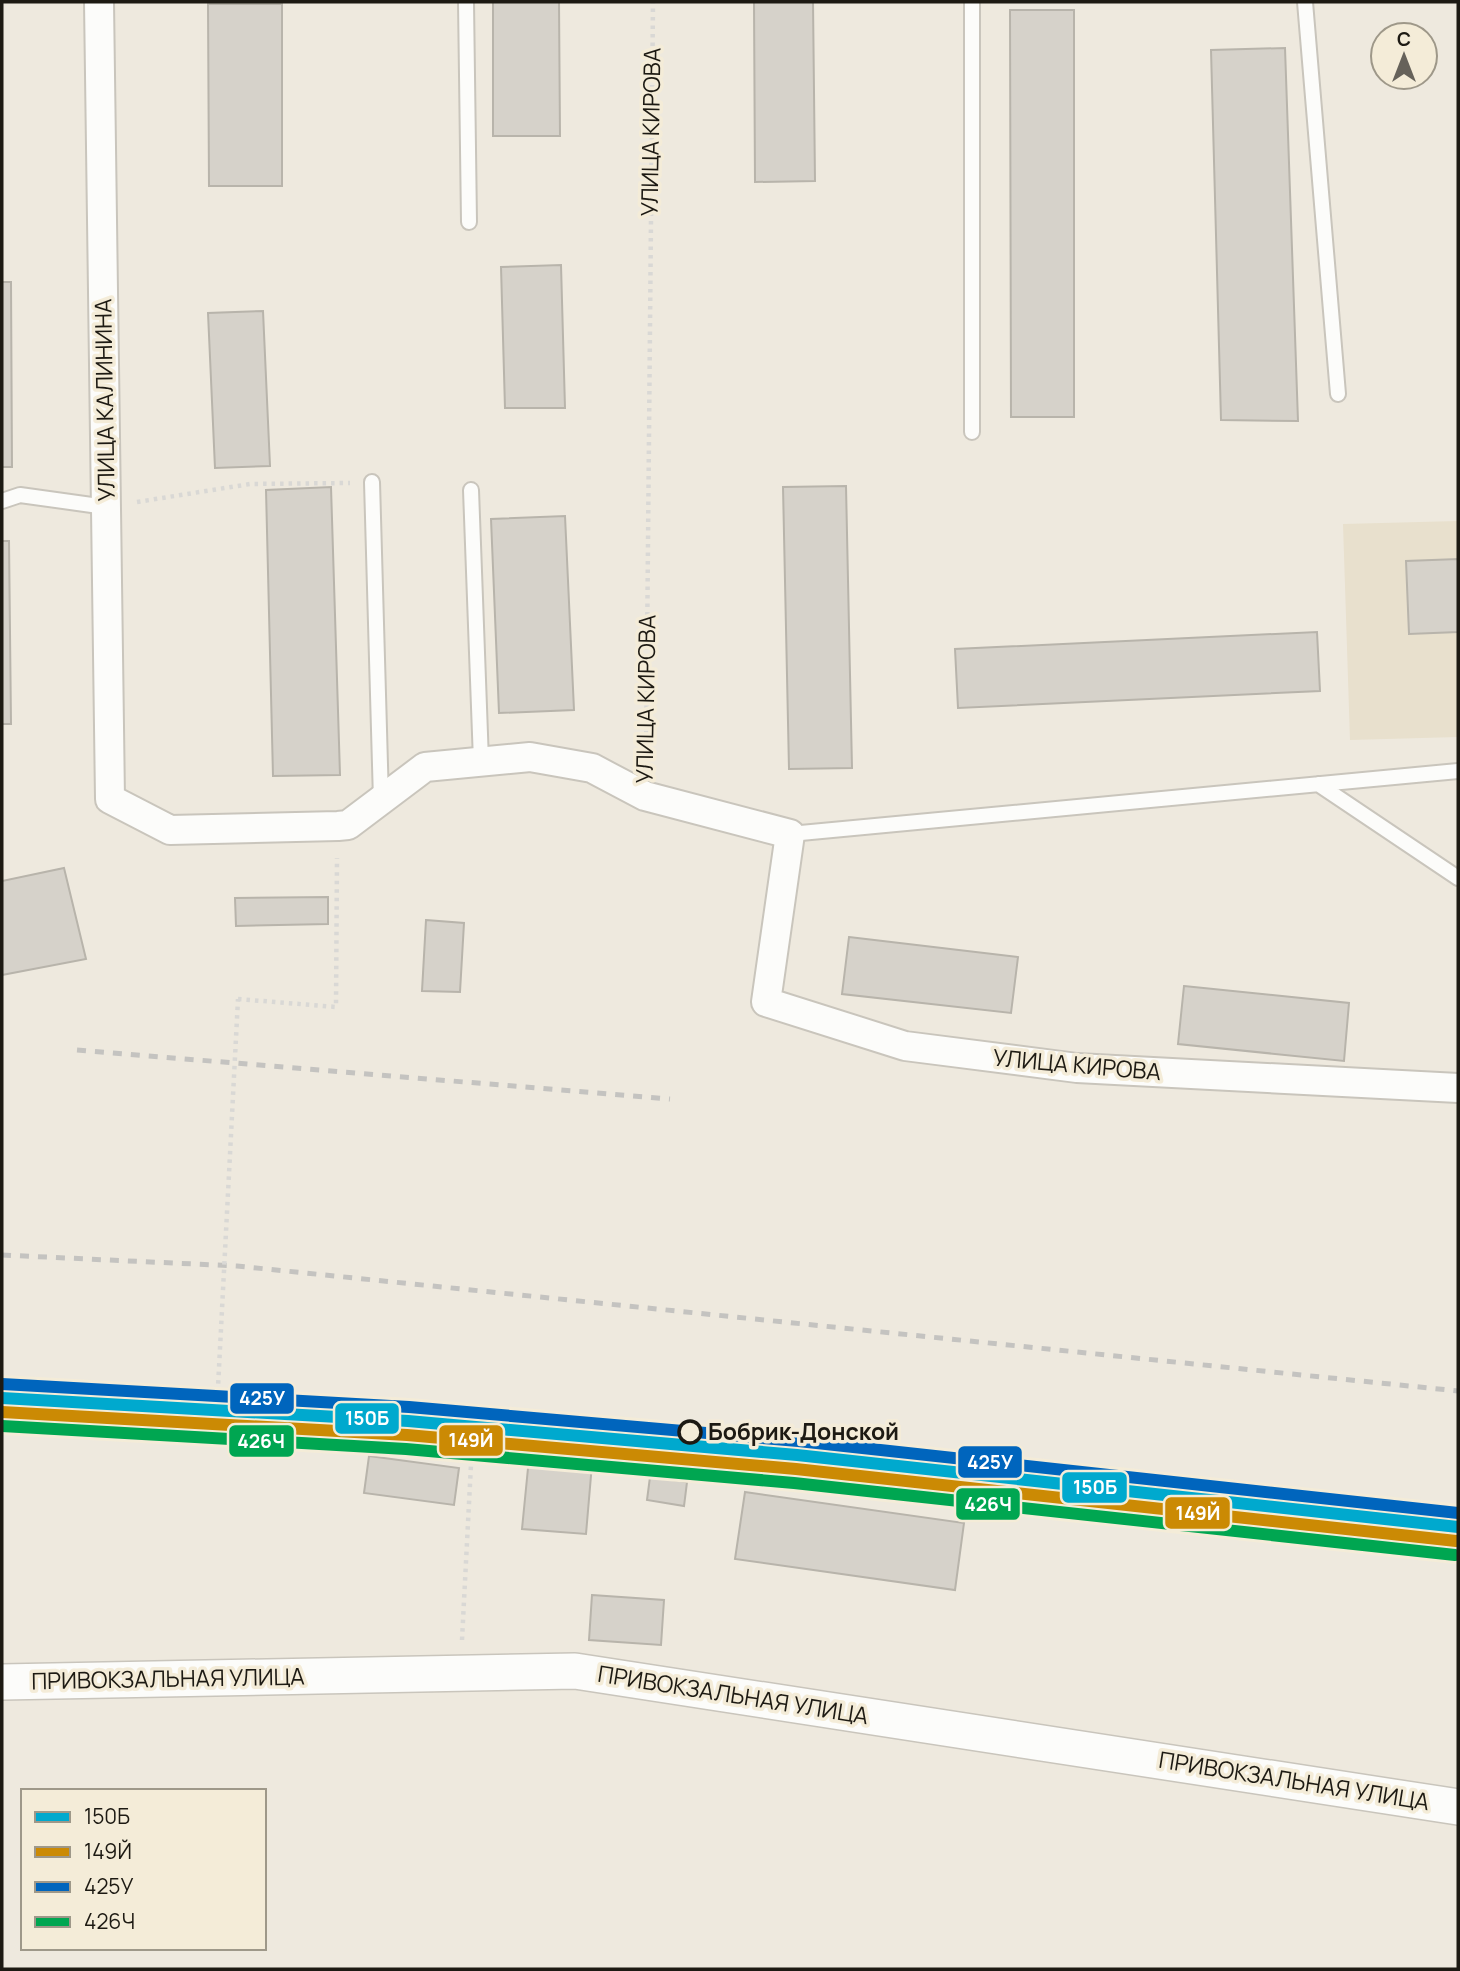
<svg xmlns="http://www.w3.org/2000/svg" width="1460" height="1971" font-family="Manrope,sans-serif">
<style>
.built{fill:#e8e0cd}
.building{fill:#d6d2ca;stroke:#b8b4ab;stroke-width:2}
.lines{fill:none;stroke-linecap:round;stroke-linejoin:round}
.service-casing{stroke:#c9c5bc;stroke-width:18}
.minor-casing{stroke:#c9c5bc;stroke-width:32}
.tertiary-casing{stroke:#c9c5bc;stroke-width:38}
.path{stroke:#d9d8d5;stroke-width:4.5;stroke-dasharray:3.5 5;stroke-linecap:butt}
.service{stroke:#fcfcfa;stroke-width:14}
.minor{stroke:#fcfcfa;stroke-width:28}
.tertiary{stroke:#fcfcfa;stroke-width:35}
.rail{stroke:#c4c3c0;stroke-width:5;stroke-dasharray:9 9;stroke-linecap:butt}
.path-bridge{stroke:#d9d8d5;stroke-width:4.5;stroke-dasharray:3.5 5;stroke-linecap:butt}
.rail-1-casing{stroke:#f4ecd8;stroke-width:18}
.rail-2-casing{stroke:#f4ecd8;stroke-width:18}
.rail-3-casing{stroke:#f4ecd8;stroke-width:18}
.rail-4-casing{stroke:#f4ecd8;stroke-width:18}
.rail-1{stroke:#00a9ce;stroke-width:12}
.rail-2{stroke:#cb8a04;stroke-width:12}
.rail-3{stroke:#0065bd;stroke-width:12}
.rail-4{stroke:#00a651;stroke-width:12}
.stop-dot{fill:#f4ecd8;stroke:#1d1a13;stroke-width:3.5}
.labels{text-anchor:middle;stroke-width:7;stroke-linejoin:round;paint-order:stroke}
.street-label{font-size:23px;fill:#1d1a13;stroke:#f4ecd8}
.stop-label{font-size:23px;font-weight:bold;fill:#1d1a13;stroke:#f4ecd8;text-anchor:start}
.line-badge{stroke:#f4ecd8;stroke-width:2.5}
.badge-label{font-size:19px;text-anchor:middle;font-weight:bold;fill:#fff}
</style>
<rect width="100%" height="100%" fill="#eee9de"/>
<path class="built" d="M1458,521V737L1350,740L1343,524Z"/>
<path class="building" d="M493,2H559L560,136H493Z
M754,2H813L815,181L755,182Z
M208,4H282V186H209Z
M1010,10H1074V417H1011Z
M1285,48L1298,421L1221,420L1211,50Z
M561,265L565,408H505L501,267Z
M2,282H11L12,467H2Z
M263,311L270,466L215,468L208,313Z
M846,486L852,768L789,769L783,487Z
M331,487L340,775L273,776L266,490Z
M565,516L574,710L499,713L491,519Z
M2,541H9L11,724H2Z
M1458,559V632L1409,634L1406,561Z
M1317,632L1320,691L958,708L955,649Z
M64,868L86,959L2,975V881Z
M328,897V924L236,926L235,898Z
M426,920L464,923L460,992L422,991Z
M849,937L1018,957L1011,1013L842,994Z
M1184,986L1349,1003L1344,1061L1178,1044Z
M369,1456L459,1468L454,1505L364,1493Z
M529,1458L592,1464L586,1534L522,1529Z
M650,1477L687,1482L684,1506L647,1500Z
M745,1492L964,1523L955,1590L735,1559Z
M592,1595L664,1600L661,1645L589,1640Z"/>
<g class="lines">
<g class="service-casing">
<path id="service" d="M466,2L469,222
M972,2V432
M1305,2L1338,394
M372,482L381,800
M471,490L481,761
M2,501L20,495L106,507
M1318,784L1458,878
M790,834L1458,771"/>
</g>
<g class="minor-casing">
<path id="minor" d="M99,2L110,799L170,830L338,826L348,825L425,767L530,757L592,768L645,796L790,834L766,1002L905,1046L1077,1068L1458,1088"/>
</g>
<g class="tertiary-casing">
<path id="tertiary" d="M2,1682L575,1671L1458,1807"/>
</g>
<path class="path" d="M137,502L250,484L350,483
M646,760L653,2
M238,999L336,1007L337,858
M216,1426L300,1430
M462,1640L472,1445"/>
<use href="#service" class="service"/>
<use href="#minor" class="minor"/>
<use href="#tertiary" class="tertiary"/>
<path class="rail" d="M77,1050L670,1099
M2,1255L237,1266L1458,1391"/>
<path class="path-bridge" d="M216,1426L238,999"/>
<g class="rail-1-casing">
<path id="rail-1" d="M2,1398L408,1421L797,1455L1458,1527"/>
</g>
<g class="rail-2-casing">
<path id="rail-2" d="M2,1412L407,1435L796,1469L1456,1541"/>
</g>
<g class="rail-3-casing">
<path id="rail-3" d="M2,1384L409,1407L798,1441L1458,1513"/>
</g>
<g class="rail-4-casing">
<path id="rail-4" d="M2,1426L406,1449L794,1483L1455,1555"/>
</g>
<use href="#rail-1" class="rail-1"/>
<use href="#rail-2" class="rail-2"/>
<use href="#rail-3" class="rail-3"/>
<use href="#rail-4" class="rail-4"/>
</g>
<circle class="stop-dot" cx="690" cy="1432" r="11"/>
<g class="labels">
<g class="street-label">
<text transform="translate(651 132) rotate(-89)" y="8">УЛИЦА КИРОВА</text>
<text transform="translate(105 400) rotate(-91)" y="8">УЛИЦА КАЛИНИНА</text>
<text transform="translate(646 699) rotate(-89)" y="8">УЛИЦА КИРОВА</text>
<text transform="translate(1077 1065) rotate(5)" y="8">УЛИЦА КИРОВА</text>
<text transform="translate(168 1679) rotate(-1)" y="8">ПРИВОКЗАЛЬНАЯ УЛИЦА</text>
<text transform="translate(733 1695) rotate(9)" y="8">ПРИВОКЗАЛЬНАЯ УЛИЦА</text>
<text transform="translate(1294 1781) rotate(9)" y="8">ПРИВОКЗАЛЬНАЯ УЛИЦА</text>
</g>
<g class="stop-label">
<text x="708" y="1440">Бобрик-Донской</text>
</g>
</g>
<g class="line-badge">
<rect x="229" y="1382" width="66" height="33" rx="7" fill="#0065bd"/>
<rect x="334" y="1402" width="66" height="33" rx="7" fill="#00a9ce"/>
<rect x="438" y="1424" width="66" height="33" rx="7" fill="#cb8a04"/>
<rect x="228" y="1424" width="67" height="34" rx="7" fill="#00a651"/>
<rect x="957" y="1445" width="66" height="34" rx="7" fill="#0065bd"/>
<rect x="1061" y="1471" width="67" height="33" rx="7" fill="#00a9ce"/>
<rect x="955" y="1487" width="66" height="34" rx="7" fill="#00a651"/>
<rect x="1164" y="1496" width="67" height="34" rx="7" fill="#cb8a04"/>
</g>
<g class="badge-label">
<text x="262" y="1405">425У</text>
<text x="367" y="1425">150Б</text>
<text x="471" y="1447">149Й</text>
<text x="261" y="1448">426Ч</text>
<text x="990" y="1469">425У</text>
<text x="1095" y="1494">150Б</text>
<text x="988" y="1511">426Ч</text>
<text x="1198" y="1520">149Й</text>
</g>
<rect width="1460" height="1971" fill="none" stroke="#1d1a13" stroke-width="7"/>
<rect x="21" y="1789" width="245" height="161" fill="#f4ecd8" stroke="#9e9889" stroke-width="2"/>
<rect x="35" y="1812" width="35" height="10" fill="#00a9ce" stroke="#9e9889" stroke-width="2"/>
<text x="84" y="1824" font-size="21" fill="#1d1a13">150Б</text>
<rect x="35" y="1847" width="35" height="10" fill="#cb8a04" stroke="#9e9889" stroke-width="2"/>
<text x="84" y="1859" font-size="21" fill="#1d1a13">149Й</text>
<rect x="35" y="1882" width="35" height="10" fill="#0065bd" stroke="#9e9889" stroke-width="2"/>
<text x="84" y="1894" font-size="21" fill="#1d1a13">425У</text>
<rect x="35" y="1917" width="35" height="10" fill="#00a651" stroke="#9e9889" stroke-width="2"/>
<text x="84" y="1929" font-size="21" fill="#1d1a13">426Ч</text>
<g transform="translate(1404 56)"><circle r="33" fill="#f4ecd8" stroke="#9e9889" stroke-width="2"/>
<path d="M0-5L12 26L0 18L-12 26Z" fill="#66625a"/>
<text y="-10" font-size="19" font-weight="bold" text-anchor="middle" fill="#1d1a13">С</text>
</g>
</svg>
